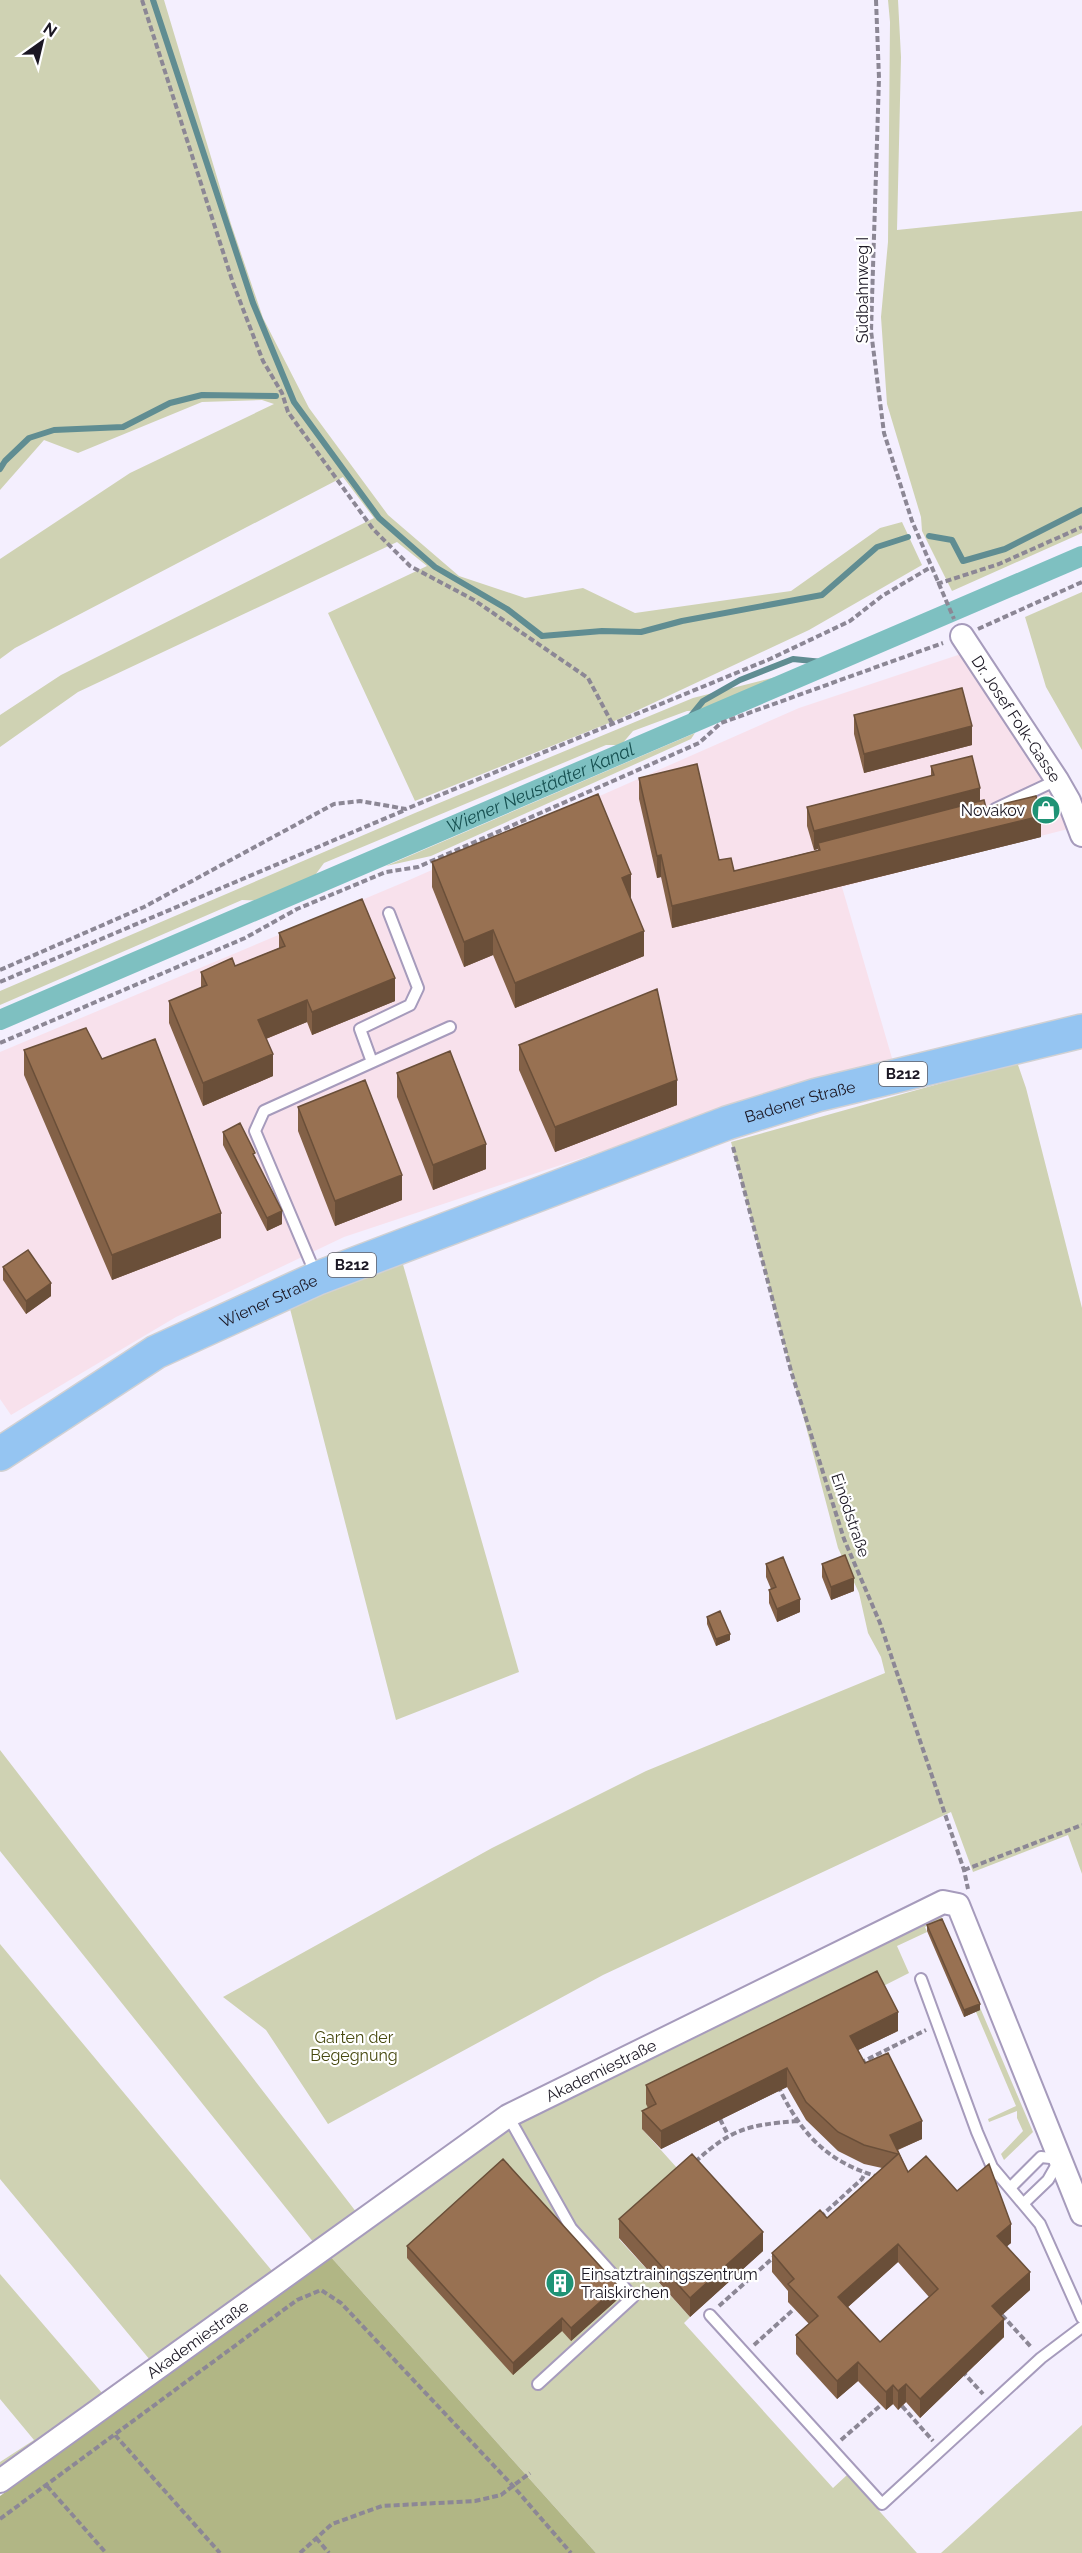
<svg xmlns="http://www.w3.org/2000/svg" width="1082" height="2553" font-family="Raleway,sans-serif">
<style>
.commercial{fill:#f8e1ec}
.green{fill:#cfd2b3}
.forest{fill:#b1b685}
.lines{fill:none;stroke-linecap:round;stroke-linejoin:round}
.stream{stroke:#608d92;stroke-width:6}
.canal{stroke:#7ec0c1;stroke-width:20}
.service-casing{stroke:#a69bbc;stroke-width:14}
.minor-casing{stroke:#a69bbc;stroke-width:26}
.primary-casing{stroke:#d1d1d3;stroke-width:36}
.path{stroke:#8c8795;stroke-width:4;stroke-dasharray:6 3;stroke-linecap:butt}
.service{stroke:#fff;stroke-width:10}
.minor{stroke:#fff;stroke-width:22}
.primary{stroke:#95c5f2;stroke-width:33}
.wall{fill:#836147;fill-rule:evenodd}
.shaded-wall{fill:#6a4f39}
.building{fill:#987152;stroke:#6a4f39;stroke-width:1.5;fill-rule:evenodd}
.labels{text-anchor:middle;stroke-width:4.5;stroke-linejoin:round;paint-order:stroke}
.shield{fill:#fff;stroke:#5f5d65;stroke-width:1.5}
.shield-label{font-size:15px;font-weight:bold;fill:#1b1723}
.street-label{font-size:16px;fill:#1b1723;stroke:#fff}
.poi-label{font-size:16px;fill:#1b1723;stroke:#fff;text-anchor:end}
.park-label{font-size:16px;fill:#47490f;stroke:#fff}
.water-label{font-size:18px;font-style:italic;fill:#165051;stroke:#fff}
</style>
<rect width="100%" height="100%" fill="#f4effe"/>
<path class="commercial" d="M964,653L1056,793L1072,828L842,887L894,1065L705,1117L344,1237L176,1317L11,1415L0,1399V1052L407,881L799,708Z"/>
<path class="green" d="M0,0H164L231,224L263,318L309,408L388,515L459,576L525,598L583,588L635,613L791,591L880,528L902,522L922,565L809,630L619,719L415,801L328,613L427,566L397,542L78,692L0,747V715L61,675L374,518L343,477L15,648L0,659V559L130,473L274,404L262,400L202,402L78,453L44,440L0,490Z
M888,0H898L901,57L897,230L1082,211V533L952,591L922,531L921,517L887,404L881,317L888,242L890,22Z
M1082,592V750L1046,687L1025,617Z
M795,672L710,710L687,711L633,731L621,745H606L324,863L310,882L266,901L242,900L0,1005V991L415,813L693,698Z
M695,733L691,739L431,856L386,866Z
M1017,1062L1026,1088L1082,1308V1874L1068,1835L973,1872L951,1812L603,1975L328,2124L266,2030L223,1997L492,1848L646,1771L885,1673L881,1657L868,1633L859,1593L838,1548L731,1142Z
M402,1261L519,1672L396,1720L288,1301Z
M0,1750L357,2213L314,2243L0,1851Z
M941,1916L1033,2132L1004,2160L1001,2154L1023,2131L1017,2118V2111L989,2122L988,2119L1016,2106L976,2012L979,2010L936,1922L925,1927L927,1932L897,1946L909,1973L832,2012L643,2130L686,2178L619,2239L690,2317L684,2323L833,2488L847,2475L917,2553H596L330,2256L504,2132L628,2068Z
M0,1944L273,2272L150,2360L0,2179Z
M0,2274L103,2394L0,2470V2462L34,2440L0,2399Z
M1082,2425V2553H941Z"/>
<path class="forest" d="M330,2256L596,2553H0V2496Z"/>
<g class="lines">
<path class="stream" d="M153,0L253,303L294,402L379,518L435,567L507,609L542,636L602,631L641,632L682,621L822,595L877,547L908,537
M0,469L5,461L29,438L54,430L123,427L170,403L202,395L276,396
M929,536L952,540L963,561L1005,549L1082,510
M681,728L703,701L740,680L793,659L832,663"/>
<path class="canal" id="s1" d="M0,1020L1082,556"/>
<g class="service-casing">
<path id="service" d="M995,809L1057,780
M372,1062L360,1029L410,1005L418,988L389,913
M316,1275L255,1131L264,1111L450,1027
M921,1979L977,2132L992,2167L1040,2224L1082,2318
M508,2116L571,2228L633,2297L538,2384
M1010,2188L1041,2157L1060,2159L1048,2180L1024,2203
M710,2315L882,2504L1041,2358L1082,2327"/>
</g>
<g class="minor-casing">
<g id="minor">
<path id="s2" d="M962,636L1057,780L1069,801L1082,835"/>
<path id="s3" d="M0,2481L508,2116L943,1902L958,1905L1082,2214"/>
</g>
</g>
<g class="primary-casing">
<g id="primary">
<path id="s4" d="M0,1454L156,1352L318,1278L727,1123L817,1095L1082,1031"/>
</g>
</g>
<path class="path" d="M142,0L233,283L263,361L282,393L288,412L373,529L410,566L474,600L588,678L613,725
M876,0L879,78L871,331L884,433L912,521L954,619
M937,584L999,564L1082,527
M978,629L1082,582
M0,970L144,907L334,804L360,801L406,809L770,659L850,621L882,596L931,567
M0,982L405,810
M0,1043L245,938L297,909L386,872L418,867L699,743L721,723L943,643
M733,1147L791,1371L844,1539L880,1623L964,1870L968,1889
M964,1870L1082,1825
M860,2063L926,2030
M778,2086C794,2119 813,2147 846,2164C856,2170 868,2173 877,2177
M720,2119L728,2135
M695,2162C732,2128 749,2125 797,2121
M820,2217L862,2179L865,2173
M719,2306L774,2257
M1002,2315L1032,2348
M754,2345L794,2309
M962,2371L983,2394
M902,2406L933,2441
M115,2435L220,2553
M841,2440L881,2405
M47,2486L106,2553
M0,2519L297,2300L321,2290L341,2303L513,2486L571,2553
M316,2538L329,2553
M300,2553L332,2524L382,2506L475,2501L501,2495L530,2473"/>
<use href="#service" class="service"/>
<use href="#minor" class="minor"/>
<use href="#primary" class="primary"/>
</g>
<path class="wall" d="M854,715L972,745L864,773L854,734Z
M931,766L980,801L986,808L1041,837L672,928L661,877L657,878L639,799V778L719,860L734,871L818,850V849L814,850L807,826V807L931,776Z
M432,862L631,899L644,956L515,1008L493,955L464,967L432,887Z
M279,933L395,1001L312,1035L307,1022L266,1039L273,1076L203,1106L169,1023V1001L201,988V972L235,966L279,948Z
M519,1045L677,1105L555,1152L519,1070Z
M24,1050L102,1059L221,1238L112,1280L24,1075Z
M397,1073L486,1169L433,1190L397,1097Z
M298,1107L402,1200L335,1226L298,1131Z
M223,1132L255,1157L282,1224L267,1231L223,1145Z
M3,1267L51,1296L26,1314L3,1280Z
M766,1564L800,1612L777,1622L769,1603V1590L771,1589L766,1577Z
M822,1564L854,1591L831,1600L822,1577Z
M707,1617L730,1640L716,1646L707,1624Z
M927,1925L980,2010L964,2017L927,1931Z
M898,2031L858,2050L865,2063L922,2139L898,2150L908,2172L957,2191L1011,2243L1006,2246L1030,2290L1001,2316L1004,2337L920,2418L906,2402L898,2410L893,2404L886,2410L858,2381L837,2399L796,2354V2335L809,2324L788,2302V2291L772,2272V2253L827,2218L882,2168L864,2164L838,2151L806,2120L787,2087L661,2149L642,2129V2111L648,2108L646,2104V2085ZM898,2262L929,2297L880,2342L848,2307Z
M619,2219L763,2251L690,2317L619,2238Z
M407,2246L618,2299L571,2341L562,2331L513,2375L407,2258Z"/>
<path class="shaded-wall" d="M972,726V745L864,773V754Z
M980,788V807L818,843V849L814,850V831Z
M1041,816V837L672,928V906Z
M661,855V877L657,878V856Z
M631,874V899L622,902V878Z
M493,930V955L464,967V942Z
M644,931V956L515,1008V983Z
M395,978V1001L312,1035V1012Z
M307,1000V1022L258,1042V1020Z
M273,1054V1076L203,1106V1083Z
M677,1080V1105L555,1152V1127Z
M486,1144V1169L433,1190V1165Z
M402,1175V1200L335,1226V1201Z
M282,1211V1224L267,1231V1218Z
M221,1213V1238L112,1280V1255Z
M51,1283V1296L26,1314V1301Z
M854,1578V1591L831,1600V1587Z
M800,1599V1612L777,1622V1609Z
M730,1634V1640L716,1646V1639Z
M980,2004V2010L964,2017V2010Z
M898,2012V2031L850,2054V2036Z
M787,2068V2087L661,2149V2131Z
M922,2121V2139L892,2152L890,2135Z
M1011,2224V2243L997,2255V2236Z
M763,2232V2251L690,2317V2298Z
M898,2244V2262L838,2316V2297Z
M1030,2272V2290L992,2324V2306Z
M618,2286V2299L571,2341V2328Z
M562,2318V2331L513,2375V2363Z
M1004,2319V2337L920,2418V2399Z
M858,2362V2381L837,2399V2381Z
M906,2384V2402L898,2410V2391Z
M893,2385V2404L886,2410V2392Z"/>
<path class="building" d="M962,688L972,726L864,754L854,715Z
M972,756L980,788L814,831L807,807L934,775L931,766Z
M697,764L719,860L731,858L734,871L820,850L818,843L984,800L986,808L1036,796L1041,816L672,906L661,855L657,856L639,778Z
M598,794L631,874L622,878L644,931L515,983L493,930L464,942L432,862Z
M362,899L395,978L312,1012L307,1000L258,1020L273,1054L203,1083L169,1001L207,985L201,972L232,958L235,966L285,946L279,933Z
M657,989L677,1080L555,1127L519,1045Z
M86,1028L102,1059L155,1039L221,1213L112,1255L24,1050Z
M450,1051L486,1144L433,1165L397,1073Z
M365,1080L402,1175L335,1201L298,1107Z
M240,1123L255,1153L253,1154L282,1211L267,1218L223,1132Z
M28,1250L51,1283L26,1301L3,1267Z
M845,1555L854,1578L831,1587L822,1564Z
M783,1557L800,1599L777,1609L769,1590L776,1587L766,1564Z
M720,1611L730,1634L716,1639L707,1617Z
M942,1919L980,2004L964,2010L927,1925Z
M877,1971L898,2012L850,2036L865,2063L888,2053L922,2121L890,2135L908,2172L926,2156L957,2191L989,2164L1011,2224L997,2236L1030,2272L992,2306L1004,2319L920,2399L906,2384L898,2391L893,2385L886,2392L858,2362L837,2381L796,2335L818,2316L788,2284L794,2279L772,2253L820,2210L827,2218L898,2154L864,2145L838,2132L806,2102L787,2068L661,2131L642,2111L656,2104L646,2085ZM898,2244L938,2289L880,2342L838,2297Z
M692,2154L763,2232L690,2298L619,2219Z
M503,2159L618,2286L571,2328L562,2318L513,2363L407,2246Z"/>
<defs>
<g id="shop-disc" transform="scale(1.5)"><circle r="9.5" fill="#1f9375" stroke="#fff"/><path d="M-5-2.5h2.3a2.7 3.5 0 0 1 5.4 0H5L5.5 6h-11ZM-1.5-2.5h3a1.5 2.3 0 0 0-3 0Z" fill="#fff"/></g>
<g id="building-disc" transform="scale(1.5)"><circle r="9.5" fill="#1f9375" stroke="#fff"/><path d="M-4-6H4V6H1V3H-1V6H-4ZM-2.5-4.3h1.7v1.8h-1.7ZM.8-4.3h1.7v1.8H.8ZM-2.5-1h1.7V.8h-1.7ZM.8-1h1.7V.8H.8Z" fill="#fff"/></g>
</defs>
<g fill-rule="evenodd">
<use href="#shop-disc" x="1046" y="810"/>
<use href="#building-disc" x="560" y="2283"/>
</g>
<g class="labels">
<g class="shield">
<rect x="879" y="1062" width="48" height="24" rx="4.5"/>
<rect x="328" y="1253" width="48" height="24" rx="4.5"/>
</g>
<g class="shield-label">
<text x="903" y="1079">B212</text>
<text x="352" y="1270">B212</text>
</g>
<g class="street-label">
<text transform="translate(862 290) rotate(-90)" y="6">Südbahnweg I</text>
<text dy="6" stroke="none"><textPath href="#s2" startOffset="99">Dr. Josef Folk-Gasse</textPath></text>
<text dy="6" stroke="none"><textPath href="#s4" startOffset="878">Badener Straße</textPath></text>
<text dy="6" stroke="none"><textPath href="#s4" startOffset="310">Wiener Straße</textPath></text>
<text transform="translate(851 1515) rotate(71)" y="6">Einödstraße</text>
<text dy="6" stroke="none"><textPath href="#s3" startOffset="729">Akademiestraße</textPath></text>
<text dy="6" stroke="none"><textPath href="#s3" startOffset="243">Akademiestraße</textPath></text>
</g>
<g class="poi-label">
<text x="1025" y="816">Novakov</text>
<text x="581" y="2280" text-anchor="start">Einsatztrainingszentrum<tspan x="581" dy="18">Traiskirchen</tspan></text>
</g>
<g class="park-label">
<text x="354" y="2043">Garten der<tspan x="354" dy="18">Begegnung</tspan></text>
</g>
<g class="water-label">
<text dy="6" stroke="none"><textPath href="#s1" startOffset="588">Wiener Neustädter Kanal</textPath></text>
</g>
</g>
<g transform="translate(42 42) rotate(34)" stroke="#ffffff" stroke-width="4.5" paint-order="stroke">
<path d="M0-4.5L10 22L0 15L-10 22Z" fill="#1b1723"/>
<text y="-9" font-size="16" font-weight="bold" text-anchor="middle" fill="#1b1723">N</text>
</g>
</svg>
